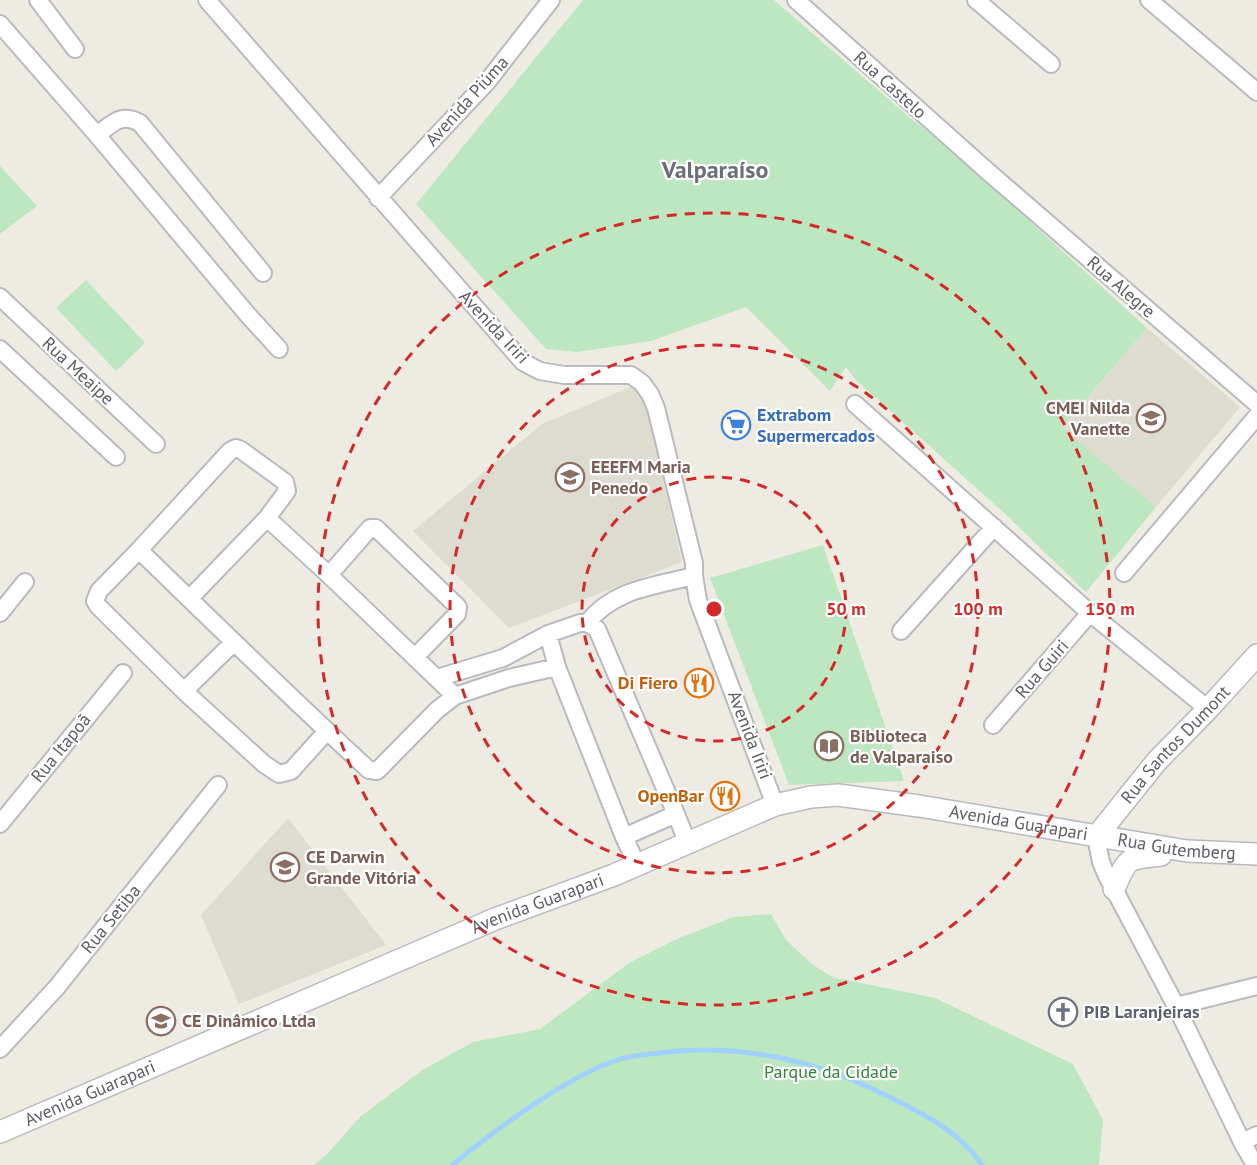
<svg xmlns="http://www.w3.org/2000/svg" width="1257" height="1165" font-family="'PT Sans',sans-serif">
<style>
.education{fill:#dedbd1}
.green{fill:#bde7c0}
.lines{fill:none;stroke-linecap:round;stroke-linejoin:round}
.stream{stroke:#a1d1ff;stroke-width:5}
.minor-casing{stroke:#b8babf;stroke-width:20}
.tertiary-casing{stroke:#b8babf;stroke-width:24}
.minor{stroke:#fff;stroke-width:16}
.tertiary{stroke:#fff;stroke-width:21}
.ring{fill:none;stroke:#d62828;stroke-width:3;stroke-dasharray:10 8}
.labels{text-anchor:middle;stroke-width:4.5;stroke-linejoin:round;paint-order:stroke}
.street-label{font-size:18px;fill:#5b5e64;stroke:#fff}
.education-label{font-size:18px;font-weight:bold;fill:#785e54;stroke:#fff;text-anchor:start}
.shop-label{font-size:18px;font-weight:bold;fill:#366cbe;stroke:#fff;text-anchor:start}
.food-label{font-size:18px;font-weight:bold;fill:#c56008;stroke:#fff;text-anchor:end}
.worship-label{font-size:18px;font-weight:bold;fill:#5b616d;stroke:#fff;text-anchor:start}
.park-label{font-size:18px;fill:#308539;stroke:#fff}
.district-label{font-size:24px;font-weight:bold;fill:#6c7076;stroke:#fff}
.centre{fill:#d62828;stroke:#fff;stroke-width:3}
.ring-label{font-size:18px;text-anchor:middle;font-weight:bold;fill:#d62828;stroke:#fff;stroke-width:4.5;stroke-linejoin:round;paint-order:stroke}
</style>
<rect width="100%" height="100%" fill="#eeece2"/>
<path class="education" d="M1147,328L1240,407L1156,507L1062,429Z
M633,386L645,400L682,562L509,628L413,531L542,424Z
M288,818L386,945L239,1004L201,915Z"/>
<path class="green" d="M583,0H774L908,116L958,156L1147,328L1062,428L1156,507L1086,592L1003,512L855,379L846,367L830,391L746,307L651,341L577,352L546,349L416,204Z
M0,166L37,206L0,234Z
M86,280L145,343L116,371L56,308Z
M823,545L904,781L789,785L710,578Z
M771,914L786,940L812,964L832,977L935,998L1073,1064L1103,1120L1099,1165H314L327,1154L361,1116L421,1071L473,1042L540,1029L629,963L677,939L733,917Z"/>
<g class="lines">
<path class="stream" d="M452,1165C494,1131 566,1077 617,1060C630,1056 644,1055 658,1053C733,1043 806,1058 875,1090C913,1108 958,1129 982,1165"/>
<g class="minor-casing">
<path id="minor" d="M38,0L75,49
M207,0L523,362L540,371L564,375H631L642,383L650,394L656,408L694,563V576L698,600L775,805
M796,0L985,169L1257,404
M976,0L1051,64
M1149,0L1257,92
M0,24L97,135L247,314L279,349
M97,135C112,124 121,112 140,123L263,273
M378,198L487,82L551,0
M0,297L156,444
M0,349L116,457
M855,404L1090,613L1208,709
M267,518L329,575L455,696L509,678L557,667
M139,550L99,591L95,601L98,606L184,691L264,764L279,774L291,771L327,731
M1124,573L1257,416
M329,575L370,528H376L458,607L457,614L415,657
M189,599L267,518L287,491L285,482L241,450L236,448L230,451L139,550C215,624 291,698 369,770L377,771L437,710L455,696
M0,613L25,582
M587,623C614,589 654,586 694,576
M901,631L994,527
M437,678L503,658L548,634L580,623H587L597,629L676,814L624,837L557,667L548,634
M184,691L234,642
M993,725L1090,613
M676,814L688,844
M0,824L123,673
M624,837L637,865
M1096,837L1101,862L1106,874L1176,1006L1242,1142L1255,1165
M1176,1006L1257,986
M0,1049L57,987L218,785
M1242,1142L1257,1135"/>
</g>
<g class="tertiary-casing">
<g id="tertiary">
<path id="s1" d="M1096,837L1157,761L1208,709L1257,655"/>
<path d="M1114,889C1128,856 1127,859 1161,855"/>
<path id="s2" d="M0,1132L495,919L614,875L775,805L811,797L838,795L919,806L1187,851L1257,854"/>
</g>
</g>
<use href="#minor" class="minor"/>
<use href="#tertiary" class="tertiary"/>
</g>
<g class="ring">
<circle cx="714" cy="609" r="132"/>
<circle cx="714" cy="609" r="264"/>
<circle cx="714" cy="609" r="396"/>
</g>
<defs>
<g id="school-ring" transform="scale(1.5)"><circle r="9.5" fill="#fff" stroke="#8d6e63" stroke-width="1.5"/><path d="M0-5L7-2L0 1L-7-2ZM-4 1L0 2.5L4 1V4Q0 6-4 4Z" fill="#8d6e63"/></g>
<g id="supermarket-ring" transform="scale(1.5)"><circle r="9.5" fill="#fff" stroke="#3f7fe0" stroke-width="1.5"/><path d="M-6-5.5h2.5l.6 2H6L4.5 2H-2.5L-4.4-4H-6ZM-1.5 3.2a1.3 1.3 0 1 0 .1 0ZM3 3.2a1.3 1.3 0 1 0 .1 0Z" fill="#3f7fe0"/></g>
<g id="restaurant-ring" transform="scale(1.5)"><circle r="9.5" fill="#fff" stroke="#e8710a" stroke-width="1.5"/><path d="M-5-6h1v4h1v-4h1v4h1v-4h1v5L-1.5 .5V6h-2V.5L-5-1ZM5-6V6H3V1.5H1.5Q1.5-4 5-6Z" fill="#e8710a"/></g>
<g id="library-ring" transform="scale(1.5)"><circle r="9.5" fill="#fff" stroke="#8d6e63" stroke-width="1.5"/><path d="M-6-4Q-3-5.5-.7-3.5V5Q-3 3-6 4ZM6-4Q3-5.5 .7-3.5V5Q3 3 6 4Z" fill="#8d6e63"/></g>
<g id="church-ring" transform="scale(1.5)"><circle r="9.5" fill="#fff" stroke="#6b7280" stroke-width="1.5"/><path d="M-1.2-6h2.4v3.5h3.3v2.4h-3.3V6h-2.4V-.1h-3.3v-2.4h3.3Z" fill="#6b7280"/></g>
</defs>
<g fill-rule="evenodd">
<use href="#school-ring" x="1151" y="418"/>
<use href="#supermarket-ring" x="736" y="425"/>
<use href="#school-ring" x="570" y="477"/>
<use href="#restaurant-ring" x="699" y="683"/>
<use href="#library-ring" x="829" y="746"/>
<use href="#restaurant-ring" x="725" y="796"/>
<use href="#school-ring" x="285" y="867"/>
<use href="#church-ring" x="1063" y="1012"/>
<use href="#school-ring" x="161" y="1021"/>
</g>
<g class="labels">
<g class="street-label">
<text transform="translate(890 85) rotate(42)" y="6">Rua Castelo</text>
<text transform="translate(467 101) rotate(-48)" y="6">Avenida Piúma</text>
<text transform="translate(1121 287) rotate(41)" y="6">Rua Alegre</text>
<text transform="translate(494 327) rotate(47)" y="6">Avenida Iriri</text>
<text transform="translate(78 371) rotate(43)" y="6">Rua Meaipe</text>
<text transform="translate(1042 669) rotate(-49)" y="6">Rua Guiri</text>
<text transform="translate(750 735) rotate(69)" y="6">Avenida Iriri</text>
<text dy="6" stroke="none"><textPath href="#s1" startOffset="122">Rua Santos Dumont</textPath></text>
<text transform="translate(61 748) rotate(-51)" y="6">Rua Itapoã</text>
<text dy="6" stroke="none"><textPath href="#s2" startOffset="1088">Avenida Guarapari</textPath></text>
<text dy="6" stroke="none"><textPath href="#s2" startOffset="1248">Rua Gutemberg</textPath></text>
<text dy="6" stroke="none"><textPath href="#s2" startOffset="584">Avenida Guarapari</textPath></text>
<text transform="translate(111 919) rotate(-51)" y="6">Rua Setiba</text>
<text dy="6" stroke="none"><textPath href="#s2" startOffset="98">Avenida Guarapari</textPath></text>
</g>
<g class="education-label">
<text x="1130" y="414" text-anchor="end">CMEI Nilda<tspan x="1130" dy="21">Vanette</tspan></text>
<text x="591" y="473">EEEFM Maria<tspan x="591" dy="21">Penedo</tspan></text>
<text x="850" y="742">Biblioteca<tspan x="850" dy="21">de Valparaiso</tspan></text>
<text x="306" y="863">CE Darwin<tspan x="306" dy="21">Grande Vitória</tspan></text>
<text x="182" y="1027">CE Dinâmico Ltda</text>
</g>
<g class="shop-label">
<text x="757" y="421">Extrabom<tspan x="757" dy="21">Supermercados</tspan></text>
</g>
<g class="food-label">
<text x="678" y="689">Di Fiero</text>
<text x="704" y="802">OpenBar</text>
</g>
<g class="worship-label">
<text x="1084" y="1018">PIB Laranjeiras</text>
</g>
<g class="park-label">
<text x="831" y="1078">Parque da Cidade</text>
</g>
<g class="district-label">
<text x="715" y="178">Valparaíso</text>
</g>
</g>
<circle cx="714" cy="609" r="9" class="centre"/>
<g class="ring-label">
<text x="846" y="615">50 m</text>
<text x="978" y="615">100 m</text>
<text x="1110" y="615">150 m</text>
</g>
</svg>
